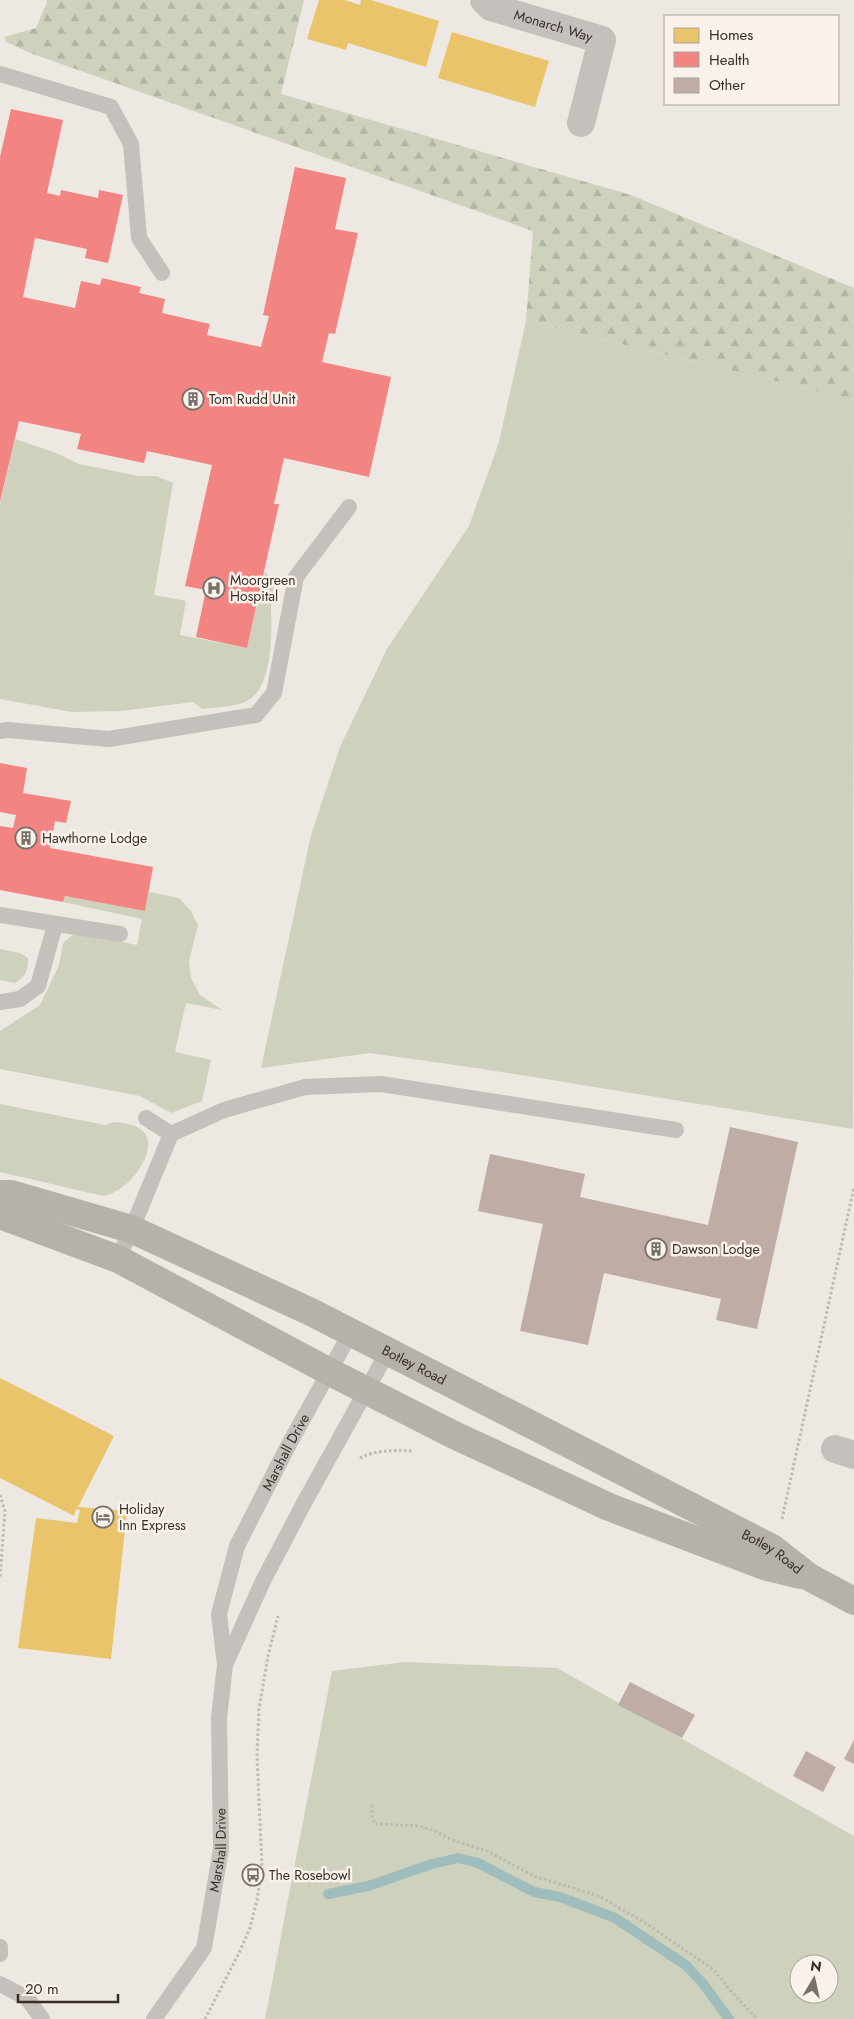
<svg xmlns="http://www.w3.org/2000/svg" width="854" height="2019" font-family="Jost,sans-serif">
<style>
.green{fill:#ced2bd;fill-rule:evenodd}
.forest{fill:url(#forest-firs)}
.homes{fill:#e9c46a}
.health{fill:#f28482}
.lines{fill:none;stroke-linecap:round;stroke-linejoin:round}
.stream{stroke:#a0bdbd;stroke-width:10}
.building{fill:#bfada5}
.path{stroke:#bfb9b4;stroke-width:3;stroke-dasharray:2.5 2.5;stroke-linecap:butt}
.lane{stroke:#c6c0bc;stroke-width:16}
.street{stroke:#c6c0bc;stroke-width:28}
.secondary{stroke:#b7b1ac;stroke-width:28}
.labels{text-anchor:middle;stroke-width:5;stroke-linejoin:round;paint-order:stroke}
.street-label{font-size:14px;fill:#372e29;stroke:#f9f2ea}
.poi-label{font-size:14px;fill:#372e29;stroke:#f9f2ea;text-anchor:start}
</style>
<defs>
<pattern id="forest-firs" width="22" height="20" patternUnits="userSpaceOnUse" patternTransform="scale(1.25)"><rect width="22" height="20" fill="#ced2bd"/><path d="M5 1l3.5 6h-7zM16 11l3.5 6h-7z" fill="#b2b5a2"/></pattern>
</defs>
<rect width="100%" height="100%" fill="#ede8e2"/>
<path class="green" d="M526,321L854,400L853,1129L483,1069L370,1053L261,1068L311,835L340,747L387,649L469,526L499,442Z
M15,439L56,453L79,464L139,476H156L173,483L154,595L186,601L180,635L247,648L265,572L275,582C274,590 271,600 271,609C272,634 273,690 245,702C232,707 216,707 202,709L193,702L121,711L72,712L0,699V505Z
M149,892L179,898L191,911L198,925L189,961L191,978L200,995L222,1010L186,1003L175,1052L211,1060L202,1101L171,1113L140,1096L0,1069V1031L40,1005L59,965L63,943L72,935L82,933L137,945L142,919L63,902L65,896L145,911Z
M0,949L20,953L28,958C28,971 26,976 15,983L0,980Z
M0,1104L105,1125C113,1121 119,1122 128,1124C174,1133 131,1193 103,1196L0,1172Z
M405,1662L557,1668L854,1836V2019H265L332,1671ZM799,1964H829V1994H799Z"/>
<path class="forest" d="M46,0H304L281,94L631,195L854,288V400L526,321L533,231L33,54L6,42L4,37L36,28L47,2Z"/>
<path class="homes" d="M319,0H345L360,5L361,0H371L439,21L426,67L348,43L346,50L307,39Z
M452,32L549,61L535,107L438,78Z
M0,1378L114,1436L78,1507L127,1511L111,1659L18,1648L36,1518L77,1523L80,1510L76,1509L74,1516L0,1478Z"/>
<path class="health" d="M11,109L63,120L47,193L60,196L61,190L98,198L99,190L123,195L108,263L85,258L87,249L35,238L23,297L75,308L81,281L100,285L102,278L141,287L139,293L165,299L162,313L210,324L207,335L261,347L269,316L263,315L295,167L346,178L335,229L358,233L335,334L329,333L322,362L391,377L369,477L284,458L274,504H279L247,648L196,637L206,590L185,586L212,465L147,451L144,463L77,449L81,434L19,421L0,502V157Z
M0,763L27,768L23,793L71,801L66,823L55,821L50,848L153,867L145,911L65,896L63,902L0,890V826L13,828L16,815L0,812Z"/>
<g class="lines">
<path class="stream" d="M328,1894L368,1886L432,1864L458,1858L478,1863L534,1892L560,1897L615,1918L687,1966L704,1985L729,2019"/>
</g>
<path class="building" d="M730,1127L798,1142L757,1329L716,1320L721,1299L604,1273L588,1345L520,1331L543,1224L478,1211L490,1154L585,1174L580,1197L708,1225Z
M630,1682L695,1715L682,1738L618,1705Z
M854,1740V1764L844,1759Z
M806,1751L836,1767L823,1792L793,1776Z"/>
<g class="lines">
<path class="path" d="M360,1458C375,1450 395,1450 412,1451
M0,1495L5,1511L0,1577
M782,1519L854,1187
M372,1805V1816L375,1824L419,1826L433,1830L450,1839L487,1851L534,1876L599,1896L647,1924L714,1970L729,1989L757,2019
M205,2019L239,1953L250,1928L257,1900L262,1867L257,1756L259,1709L268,1656L278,1616"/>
<g class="lane">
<path d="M0,74L111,107L131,144L139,238L162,273"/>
<path d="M0,731L8,730L109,739L256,715L274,693L296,577L349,507"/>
<path d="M0,915L120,934"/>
<path d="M0,1002L20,999L38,986L55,925"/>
<path d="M146,1118L171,1134"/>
<path d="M118,1259L138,1214L171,1134L224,1110L305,1087L381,1084L676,1130"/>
<path d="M225,1665L263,1581L304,1503L388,1351"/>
<path d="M0,1947V1954"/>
<path d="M0,1984L27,1998L42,2019"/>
<path id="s1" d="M154,2019L204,1948L221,1849L219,1718L225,1665L219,1614L237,1546L287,1448L351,1332"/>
</g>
<g class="street">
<path id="s2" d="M484,0L491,7L602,40L581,123"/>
<path d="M835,1449L854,1455"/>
</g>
<g class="secondary">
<path id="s3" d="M0,1194H11L131,1229L311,1312L772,1548L809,1577L854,1601"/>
<path d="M0,1215L118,1259L330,1372L452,1434L609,1507L764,1566L800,1575"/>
</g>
</g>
<defs>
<g id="building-ring" transform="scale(1.125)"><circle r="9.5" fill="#f9f2ea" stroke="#776f6a" stroke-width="1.5"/><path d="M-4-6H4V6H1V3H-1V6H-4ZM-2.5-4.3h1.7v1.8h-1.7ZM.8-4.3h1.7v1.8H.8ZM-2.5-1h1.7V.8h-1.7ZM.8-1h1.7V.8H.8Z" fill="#776f6a"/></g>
<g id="hospital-ring" transform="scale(1.125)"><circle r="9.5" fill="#f9f2ea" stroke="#776f6a" stroke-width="1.5"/><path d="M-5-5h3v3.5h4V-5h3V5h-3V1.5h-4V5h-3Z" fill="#776f6a"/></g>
<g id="hotel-ring" transform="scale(1.125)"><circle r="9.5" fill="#f9f2ea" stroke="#776f6a" stroke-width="1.5"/><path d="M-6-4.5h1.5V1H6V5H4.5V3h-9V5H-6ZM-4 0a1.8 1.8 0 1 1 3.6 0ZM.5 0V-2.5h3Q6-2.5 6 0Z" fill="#776f6a"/></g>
<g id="bus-ring" transform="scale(1.125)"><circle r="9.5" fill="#f9f2ea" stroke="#776f6a" stroke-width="1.5"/><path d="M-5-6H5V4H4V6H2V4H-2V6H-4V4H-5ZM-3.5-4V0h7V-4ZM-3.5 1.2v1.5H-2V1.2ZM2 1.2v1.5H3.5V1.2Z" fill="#776f6a"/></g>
</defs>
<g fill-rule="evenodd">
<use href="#building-ring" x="193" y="399"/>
<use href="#hospital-ring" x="214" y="588"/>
<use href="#building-ring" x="26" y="838"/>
<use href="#building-ring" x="656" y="1249"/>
<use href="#hotel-ring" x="103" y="1517"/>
<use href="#bus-ring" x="253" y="1875"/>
</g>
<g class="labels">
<g class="street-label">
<text dy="5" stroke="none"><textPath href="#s2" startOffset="75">Monarch Way</textPath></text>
<text dy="5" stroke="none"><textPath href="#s3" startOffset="450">Botley Road</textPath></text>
<text dy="5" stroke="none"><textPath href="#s1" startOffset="599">Marshall Drive</textPath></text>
<text dy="5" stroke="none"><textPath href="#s3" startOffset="854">Botley Road</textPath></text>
<text dy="5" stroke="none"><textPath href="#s1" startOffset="186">Marshall Drive</textPath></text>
</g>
<g class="poi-label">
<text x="209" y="404">Tom Rudd Unit</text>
<text x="230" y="585">Moorgreen<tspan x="230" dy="16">Hospital</tspan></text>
<text x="42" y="843">Hawthorne Lodge</text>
<text x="672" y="1254">Dawson Lodge</text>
<text x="119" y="1514">Holiday<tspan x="119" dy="16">Inn Express</tspan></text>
<text x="269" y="1880">The Rosebowl</text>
</g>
</g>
<rect x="664" y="15" width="175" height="90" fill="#f9f2ea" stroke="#aba49d"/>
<rect x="674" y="28" width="25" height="15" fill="#e9c46a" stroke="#aba49d"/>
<text x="709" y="40" font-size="15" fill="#372e29">Homes</text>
<rect x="674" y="52" width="25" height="15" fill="#f28482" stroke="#aba49d"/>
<text x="709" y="65" font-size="15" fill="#372e29">Health</text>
<rect x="674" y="78" width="25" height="15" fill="#bfada5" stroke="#aba49d"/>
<text x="709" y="90" font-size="15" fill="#372e29">Other</text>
<g transform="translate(814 1979) rotate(9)"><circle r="24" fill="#f9f2ea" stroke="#aba49d"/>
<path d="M0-4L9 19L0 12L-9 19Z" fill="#776f6a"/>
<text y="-8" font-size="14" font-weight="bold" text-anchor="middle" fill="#372e29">N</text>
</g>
<path d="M18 1994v8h100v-8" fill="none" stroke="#372e29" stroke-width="2.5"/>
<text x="25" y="1994" font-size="15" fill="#372e29" stroke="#f9f2ea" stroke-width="4" paint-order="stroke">20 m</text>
</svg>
